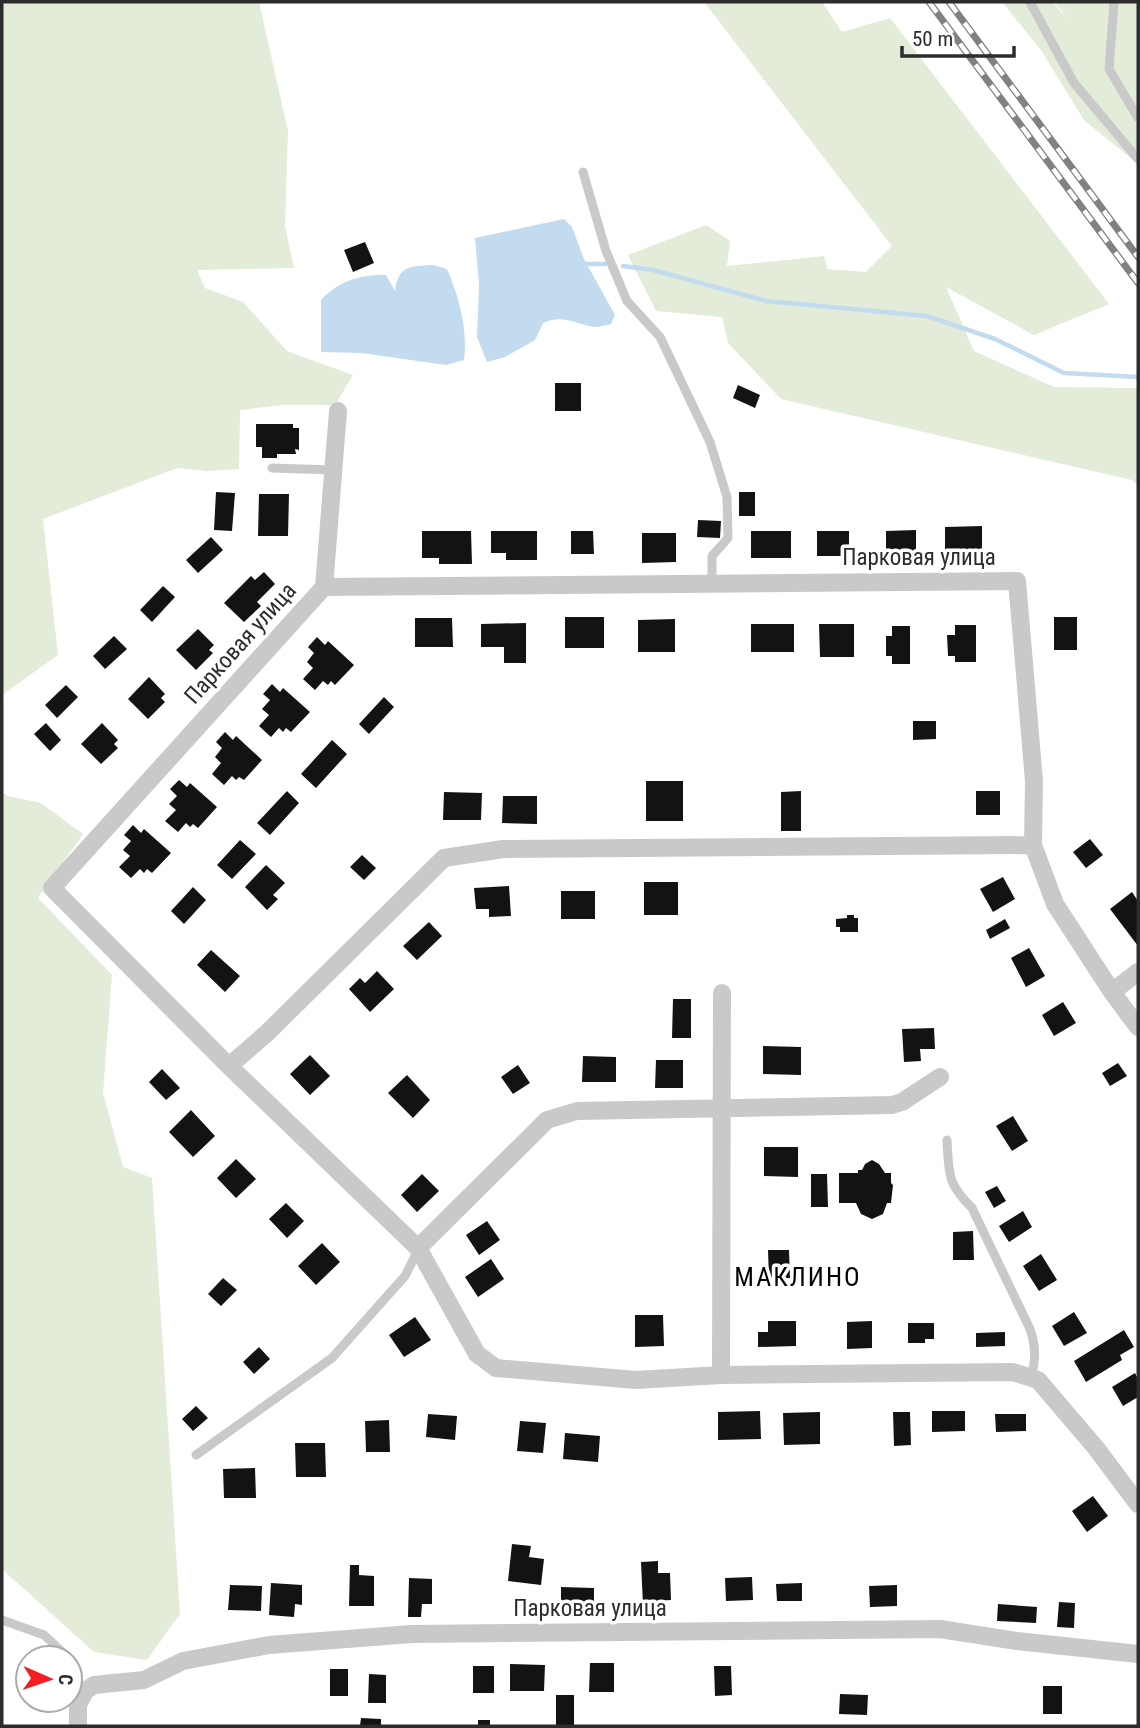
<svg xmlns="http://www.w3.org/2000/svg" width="1140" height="1728" font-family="'Roboto Condensed',sans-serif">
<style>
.green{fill:#e2ecd8}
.water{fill:#c2dbee}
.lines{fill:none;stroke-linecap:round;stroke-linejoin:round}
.stream{stroke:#c2dbee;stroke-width:4.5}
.building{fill:#131313}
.service{stroke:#c9c9c9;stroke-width:9}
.minor{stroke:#c9c9c9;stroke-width:18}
.rail-casing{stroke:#818181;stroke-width:7}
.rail{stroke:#fff;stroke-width:4.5;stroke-dasharray:13;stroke-linecap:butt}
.labels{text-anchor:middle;stroke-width:7;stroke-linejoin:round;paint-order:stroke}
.street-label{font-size:23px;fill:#2c2c2c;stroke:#fff}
.quarter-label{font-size:26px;letter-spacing:2px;fill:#000;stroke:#fff}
</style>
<rect width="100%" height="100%" fill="#fff"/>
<path class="green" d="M2,2H259L288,131L285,226L294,268L197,270L205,288L243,302L287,351L353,375L335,405H283L240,410L239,469L207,471L177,468L43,519L58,655L2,695Z
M704,2H822L842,32L890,18L1109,304L1034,335L946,287L974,351L1054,387L1138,388V486L1132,480L781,399L728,343L722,317L656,311L628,255L706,225L730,241L727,266L824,256L827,269L866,272L892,246Z
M1002,2H1053L1069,21L1055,2H1138V164L1084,120L1041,50Z
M2,792L8,796L41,803L83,834L38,898L112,975L103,1093L123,1167L152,1178L180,1614L147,1660L94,1652L2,1569Z"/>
<path class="water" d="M564,219L572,227L584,259L615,315L611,324C606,325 599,327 594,327C574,324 564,314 543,323L535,340L505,357L487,362L477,337L479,284L475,238Z
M433,265L447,269C459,297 468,329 464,360L446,365L362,353L321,352V300C338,281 361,274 386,275L395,291C398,266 410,266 433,265Z"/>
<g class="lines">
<path class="stream" d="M583,264H605
M623,266L653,270L766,301L927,316L995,339L1064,373L1138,377"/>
</g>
<path class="building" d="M365,242L374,263L353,272L344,250Z
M555,383H581V411H555Z
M738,385L760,395L755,408L733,398Z
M256,424H293V428H299V450L295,449L296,454H277V458H262V447H256Z
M216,492L235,493L232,531L214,530Z
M739,492H755V516H739Z
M259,494H289L288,536H258Z
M698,520L721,521L720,538L697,537Z
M982,526V553L945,554V527Z
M916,530V558H886V531Z
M422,531H471L472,564H439V558H422Z
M491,531H537V560H506V553H491Z
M571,531H593L594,554H571Z
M751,531H791V558H751Z
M817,531H849V556H817Z
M642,533H676V562L642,563Z
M211,537L223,550L198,573L186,560Z
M264,572L275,584L257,602L261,606L244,622L224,603L251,576L255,580Z
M163,586L175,597L152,622L140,610Z
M565,617H604V648H565Z
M1054,617H1077V650H1054Z
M415,618H452L453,647H415Z
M675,619V652H638V620Z
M526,623V663H504V647H481V624Z
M751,624H794V652H751Z
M819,624H854V657H820Z
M955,625H976V662H955V656H948L947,635H955Z
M892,626H910V664H892V656H886V636H892Z
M198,629L214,645L209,650L213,653L196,670L176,650Z
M114,636L127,649L105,669L93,656Z
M317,637L325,645L328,641L354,665L335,685L331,681L328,685L323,681L315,690L303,679L313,668L307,662L314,653L308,647Z
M149,677L165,694L161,698L165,702L148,719L128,699Z
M272,684L280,692L283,688L310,712L291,732L286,728L283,732L279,728L271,737L259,726L269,715L262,709L270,700L263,694Z
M66,685L78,697L57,718L45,705Z
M384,697L394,707L369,734L359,724Z
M913,721H936V739L913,740Z
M46,723L61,740L50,751L34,734Z
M102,723L118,740L114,744L118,748L101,764L81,744Z
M225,732L233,740L236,736L262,760L244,780L239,777L236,780L232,776L224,785L212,774L221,763L215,757L222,748L216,742Z
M332,740L347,754L316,788L301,774Z
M179,780L187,787L190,783L217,807L198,828L193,824L190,827L186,823L178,832L165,821L176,810L169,804L177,796L170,789Z
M646,781H683V821H646Z
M287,791L299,803L270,835L257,823Z
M801,791V831H781V792Z
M976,791H1000V815H976Z
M444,792L482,793L481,820H443Z
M503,796H537V824L502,823Z
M133,825L141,833L144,829L171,853L152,873L147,869L144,873L140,869L131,878L119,867L130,856L123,850L131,841L124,835Z
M1090,839L1103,855L1086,868L1073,852Z
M240,840L256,854L232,879L217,865Z
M362,855L376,868L364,880L350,867Z
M266,865L285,883L273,895L278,899L267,910L245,887Z
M1003,877L1015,899L993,912L980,889Z
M644,882H678V915H644Z
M509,886L511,916L489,917V909H476L474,888Z
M193,887L206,900L184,924L171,911Z
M561,891H595V919H561Z
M1132,892L1138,901V946L1110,909Z
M847,915H854V918H858V932H840V927H836V919L847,918Z
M1005,919L1010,928L990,939L986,930Z
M429,922L442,936L417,960L403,946Z
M1029,948L1045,976L1026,987L1011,958Z
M211,950L240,976L225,992L197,965Z
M377,971L394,989L370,1012L349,989L360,978L365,983Z
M673,999H691V1038H672Z
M1063,1002L1076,1023L1054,1036L1042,1015Z
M934,1028L935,1049H920L921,1061L904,1062L902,1029Z
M763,1046L801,1047V1075L763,1074Z
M310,1055L330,1076L310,1095L290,1074Z
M583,1056L616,1057V1082H582Z
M656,1060H683V1088H655Z
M1118,1063L1127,1076L1110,1086L1102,1073Z
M518,1065L530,1083L513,1094L501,1077Z
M162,1069L180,1088L166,1100L149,1082Z
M407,1075L430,1100L413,1118L388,1093Z
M191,1110L215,1136L193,1157L169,1132Z
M1013,1116L1028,1141L1012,1151L996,1126Z
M764,1147H798V1177L764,1176Z
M236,1159L256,1179L236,1198L217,1178Z
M872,1160L879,1164L885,1173H891V1183L893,1185L891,1203H887L883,1214L872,1219L861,1214L856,1203H839V1173H858V1170H862L865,1164Z
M422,1174L439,1191L417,1212L401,1195Z
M811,1174H827L828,1207H811Z
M997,1186L1006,1201L994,1208L985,1192Z
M286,1203L304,1221L287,1238L269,1219Z
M1023,1211L1032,1227L1009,1242L999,1226Z
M487,1221L500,1240L479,1255L466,1235Z
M973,1231L974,1260H953V1232Z
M322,1243L340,1262L316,1285L298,1266Z
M768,1250H789L790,1278L769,1279Z
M1041,1254L1057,1280L1039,1291L1023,1266Z
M491,1259L504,1279L478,1297L465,1277Z
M223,1278L237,1290L221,1306L208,1294Z
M1074,1312L1087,1333L1064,1346L1052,1326Z
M635,1315H663L664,1346L635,1347Z
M415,1317L431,1340L404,1357L389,1335Z
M768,1321H796V1346L758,1347V1332H768Z
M872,1321V1348L847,1349V1322Z
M908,1323H934V1339H925V1343H908Z
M1124,1330L1134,1347L1120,1355L1122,1360L1086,1382L1074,1361Z
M1005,1332V1346L976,1347V1333Z
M259,1347L270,1359L254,1374L243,1362Z
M1135,1373L1138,1379V1397L1123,1406L1112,1387Z
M196,1406L208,1418L193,1431L182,1419Z
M760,1411L761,1439L718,1440V1412Z
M932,1411H965V1431L932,1432Z
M820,1412V1444L784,1445L783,1413Z
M893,1412H910L911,1445L894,1446Z
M428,1414L457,1416L455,1440L426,1437Z
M995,1414H1026V1431L996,1432Z
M389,1420L390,1452H366L365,1421Z
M520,1421L546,1423L543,1453L517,1451Z
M565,1433L600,1436L598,1462L563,1459Z
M295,1443H325L326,1477H296Z
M255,1468L256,1498H224L223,1469Z
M1093,1496L1108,1516L1087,1532L1072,1511Z
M512,1544L531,1546L529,1557L544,1559L541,1585L508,1581Z
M658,1561V1573H670L671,1600L655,1601V1605H643L641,1562Z
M350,1565H359V1575L374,1576V1606H349Z
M752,1577L753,1600L726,1601L725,1578Z
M409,1578L432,1579V1604H422L421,1617H408Z
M271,1583L302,1585V1605L295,1604L294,1617L269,1615Z
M802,1583V1601H777L776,1584Z
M230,1585L262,1586L261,1611L228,1610Z
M897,1585V1606L870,1607L869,1586Z
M561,1587L594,1588V1615H561Z
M1059,1602L1075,1603L1074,1628L1057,1627Z
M998,1604L1037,1607L1036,1623L997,1621Z
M590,1663H614V1692H589Z
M510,1664L545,1665L544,1691H510Z
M473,1666H494V1693H473Z
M714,1666H731L732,1695L715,1696Z
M330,1669H348V1696H330Z
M369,1674L386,1675V1703H368Z
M1043,1686H1062V1714H1043Z
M840,1694L868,1695L867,1715L839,1714Z
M556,1695H574V1726H556Z
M361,1718L381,1719V1726H360Z
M478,1720H490V1726H478Z"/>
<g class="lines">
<path class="service" d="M1030,2L1074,83L1138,159
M1114,2L1109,69L1138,118
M583,172L606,251L627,301L660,337L710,442L727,497L728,538L712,556V583
M272,468L333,470
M947,1140C949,1175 947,1183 972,1208L1030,1329C1036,1347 1036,1360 1031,1377
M196,1455L332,1358L405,1276L418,1250
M2,1620L44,1635L69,1658
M70,1660L78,1672V1696"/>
<path class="minor" d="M324,587L338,411
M1112,992L1138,972
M1138,1027L1112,992L1055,904L1033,845L1034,781L1017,581L324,587L52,888L229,1066L418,1248L477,1354L496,1368L636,1380L721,1375L1013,1372L1038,1380L1096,1448L1138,1504
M229,1066L267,1033L444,858L503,849L1033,845
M418,1248L547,1120L577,1111L892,1105L902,1102L940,1077
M721,1375L722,993
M78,1726V1705L85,1691L94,1685L144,1680L183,1661L269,1645L412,1634L940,1629L1017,1641L1138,1654"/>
<g class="rail-casing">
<path id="rail" d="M929,2L1138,283
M949,2L1138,257"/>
</g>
<use href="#rail" class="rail"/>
</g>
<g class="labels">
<g class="street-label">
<text x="919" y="565">Парковая улица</text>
<text transform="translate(240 643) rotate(-48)" y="8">Парковая улица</text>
<text x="590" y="1616">Парковая улица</text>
</g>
<g class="quarter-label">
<text x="798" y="1286">МАКЛИНО</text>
</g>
</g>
<rect width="1140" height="1728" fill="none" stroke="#2c2c2c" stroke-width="7"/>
<g transform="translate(49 1679) rotate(92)"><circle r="33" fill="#ffffff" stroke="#ababab" stroke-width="2"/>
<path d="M0-5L12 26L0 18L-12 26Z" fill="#f51c23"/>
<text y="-10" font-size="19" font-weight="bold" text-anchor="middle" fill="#2c2c2c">С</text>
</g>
<path d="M902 46v10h112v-10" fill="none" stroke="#2c2c2c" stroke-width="3.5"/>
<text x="912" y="46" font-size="21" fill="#2c2c2c" stroke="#ffffff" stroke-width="5" paint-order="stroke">50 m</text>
</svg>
